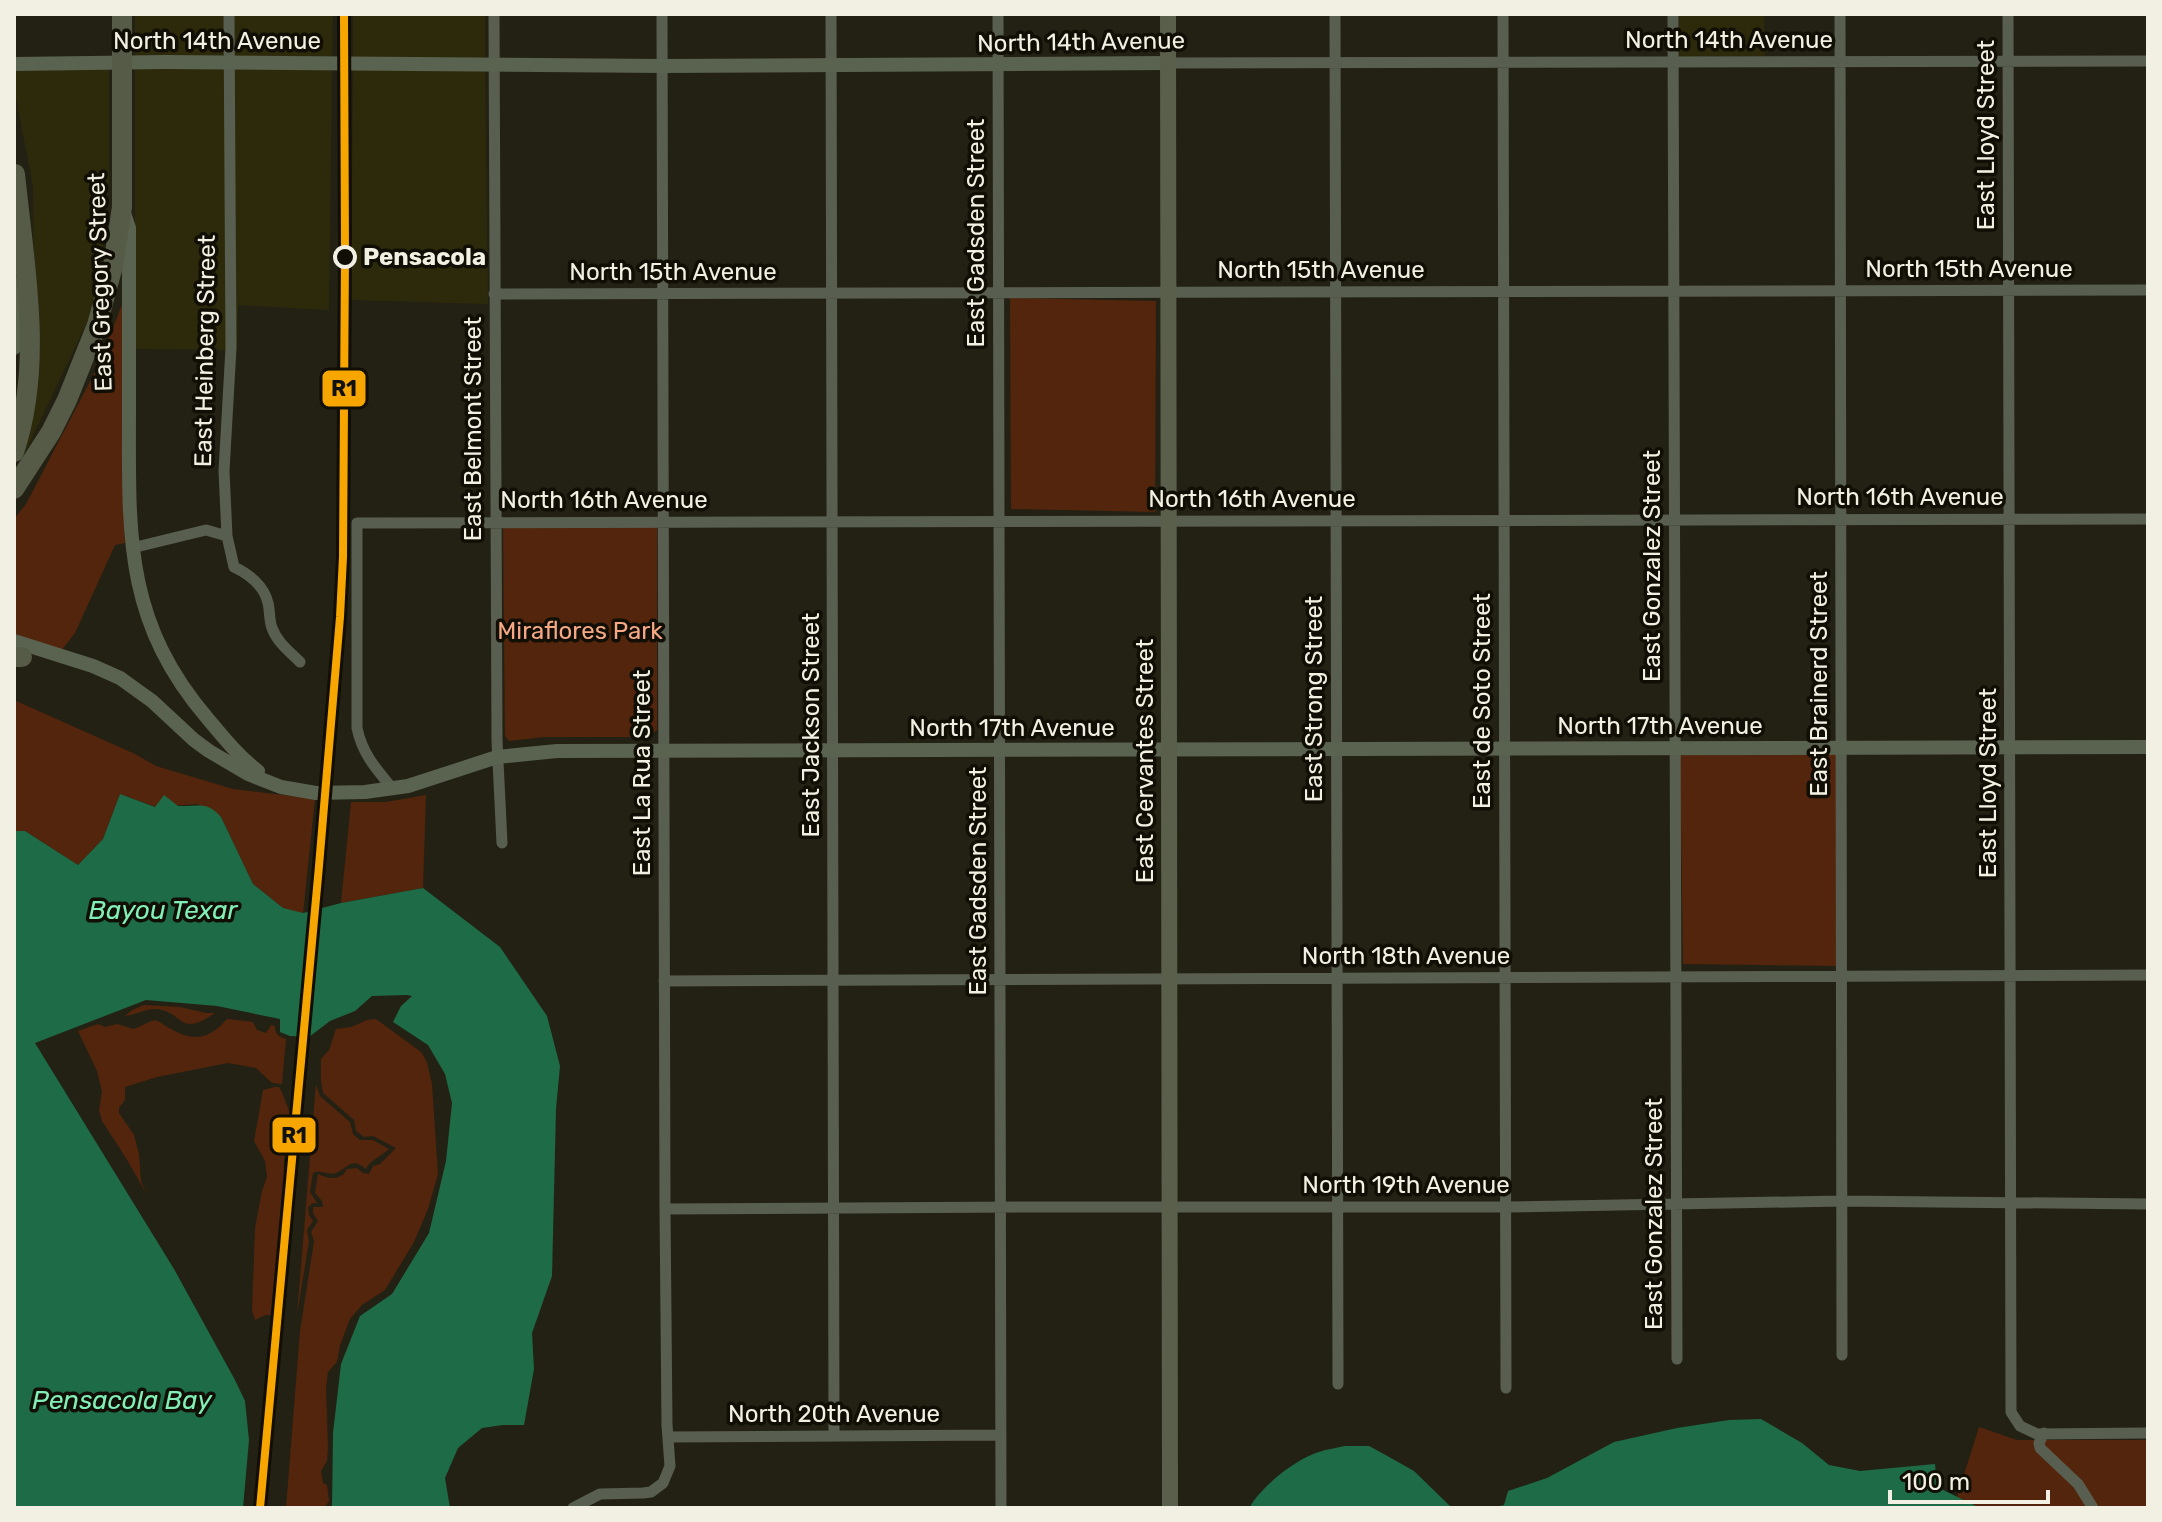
<svg xmlns="http://www.w3.org/2000/svg" width="2162" height="1522" font-family="Rubik,sans-serif">
<style>
.built{fill:#2d2a0c}
.green{fill:#52250c}
.water{fill:#1e6b47}
.pier{fill:#232114}
.lines{fill:none;stroke-linecap:round;stroke-linejoin:round}
.street{stroke:#595f50;stroke-width:11}
.secondary{stroke:#5a6250;stroke-width:14}
.primary{stroke:#595f4b;stroke-width:16}
.highway{stroke:#555b47;stroke-width:20}
.rail-1-casing{stroke:#100e05;stroke-width:14}
.rail-1{stroke:#f7a600;stroke-width:8}
.stop-dot{fill:#100e05;stroke:#f2f0e2;stroke-width:4}
.labels{text-anchor:middle;stroke-width:7;stroke-linejoin:round;paint-order:stroke}
.street-label{font-size:24px;fill:#f2f0e2;stroke:#100e05}
.stop-label{font-size:24px;font-weight:bold;fill:#f2f0e2;stroke:#100e05;text-anchor:start}
.park-label{font-size:24px;fill:#f6a885;stroke:#100e05}
.water-label{font-size:26px;font-style:italic;fill:#81efb6;stroke:#100e05}
.line-badge{stroke:#100e05;stroke-width:3}
.pale-badge-label{font-size:22px;text-anchor:middle;font-weight:bold;fill:#111}
</style>
<rect width="100%" height="100%" fill="#232114"/>
<path class="built" d="M135,14H333L332,59L135,57Z
M353,14H485V58L353,59Z
M1679,14H1764L1765,56L1679,57Z
M109,68V183L98,299L23,457L34,297L33,186L14,88V69Z
M135,68L332,70L329,310L238,305L237,350L135,349Z
M485,69L488,304L351,300L353,70Z"/>
<path class="green" d="M1010,298L1156,301L1155,512L1011,509Z
M123,302V498L125,543L115,545L75,633L61,651L14,634V519L26,504L97,368Z
M503,526L657,527V730L648,737H544L509,741L505,736Z
M14,700L135,754L156,766L233,789L315,799L303,914L283,908L253,884L221,817L197,804L156,807L120,794L103,839L78,865L25,831H14Z
M1680,753L1836,754L1837,966L1683,964Z
M426,795L423,888L341,903L351,802H386Z
M144,1005L180,1007L206,1013H215C179,1038 185,1013 157,1009C146,1008 136,1015 125,1016L132,1010Z
M227,1019L253,1022L257,1030L266,1033L271,1025L275,1026C275,1035 278,1036 286,1039L282,1084L272,1083L256,1068L228,1063L157,1077L125,1087V1100L119,1108V1113L134,1135L139,1154L141,1181L146,1193L126,1158L102,1121L99,1110L102,1092L97,1071L78,1031L98,1024L105,1027L117,1024L134,1029C140,1027 147,1022 152,1021C157,1019 160,1022 164,1025C189,1040 205,1044 227,1019Z
M376,1019L421,1052L427,1062L432,1084L438,1174L428,1209L414,1242L385,1290L362,1305L350,1319L340,1345L337,1362L328,1372L326,1388L328,1448L327,1461L321,1471L323,1483L327,1485L329,1501L324,1508H286L300,1331L314,1241L311,1232L318,1221L313,1213V1207H323L322,1201L315,1193L318,1174C328,1179 341,1181 347,1169L357,1168L363,1173L369,1174L373,1166L380,1164L396,1148L373,1136L364,1137L356,1131L354,1120L323,1093L321,1081V1059L329,1050L336,1029L351,1027L367,1020Z
M316,1084L320,1096L350,1122L353,1134L360,1140H373L389,1149C382,1156 370,1160 366,1169C351,1157 349,1167 338,1172C329,1177 322,1169 313,1173L310,1192L317,1203H313L308,1207L309,1215L313,1221L307,1230L309,1241L297,1315Z
M275,1087H279L281,1090L290,1113V1124L289,1142L284,1159V1196L280,1217L281,1254L274,1290L273,1315H265L255,1320L252,1311L255,1228L262,1191L267,1177L265,1161L254,1141L263,1090Z
M1979,1427L2017,1440H2148V1508H1980L1957,1497Z"/>
<path class="water" d="M120,794L155,807L164,795L178,806C197,807 207,800 221,817L253,884L283,908L303,913L341,903L423,888L500,947L547,1016L560,1066L556,1109L552,1276L532,1333L534,1369L524,1425H503L482,1428L458,1448L445,1478L450,1508H332L333,1433L341,1364L360,1316L392,1294L429,1233L446,1161L452,1103L445,1074L428,1045L393,1022L401,1006L412,996L407,995L372,996L355,1011L330,1021L309,1037L290,1036L280,1032V1019L217,1006L146,1000L35,1043L174,1269L235,1380L245,1401L249,1440L243,1508H14V831H25L78,865L103,839Z
M1761,1419L1802,1443L1829,1465L1860,1471L1935,1464L1937,1487L1980,1508H1491L1504,1505L1508,1491L1547,1478L1614,1442L1677,1428L1729,1420Z
M1345,1446H1369L1382,1453L1414,1471L1451,1507L1478,1508H1249C1261,1487 1295,1459 1319,1452C1327,1449 1337,1448 1345,1446Z"/>
<path class="pier" d="M319,905L307,1041L301,1040L313,907Z"/>
<g class="lines">
<path class="street" d="M229,14L231,348L224,471L227,536L234,567C249,574 264,586 268,603C270,611 269,620 272,628C277,642 290,652 300,662
M494,14L497,741L502,843
M831,14L834,1436
M998,14L1001,1508
M1335,14L1338,1384
M1503,14L1506,1388
M1673,14L1677,1359
M1840,14L1842,1355
M2008,14L2011,1412L2020,1426L2037,1434L2148,1433
M1168,63L2148,61
M494,294L2148,290
M132,548L206,530L227,536
M392,788C376,769 362,753 357,728V523L2148,519
M664,981L2148,975
M665,1209L1024,1207H1505L1842,1201L2148,1204
M2044,1433L2039,1443L2040,1448L2078,1484L2093,1508
M668,1437L1001,1435
M573,1508L600,1494L643,1493L651,1492L663,1483L670,1466L667,1425L665,1209L662,14"/>
<path class="secondary" d="M14,64L165,62L662,66L1168,63
M124,213L129,228C129,289 129,349 129,410C129,532 123,620 208,719C224,738 238,756 258,771
M14,348L18,284
M14,641L93,666L120,678L152,701L194,740L209,751L248,774L281,787L316,793L365,792L408,786L497,757L557,751L2148,747"/>
<path class="primary" d="M1168,14L1170,1508"/>
<path class="highway" d="M14,452C44,363 24,264 15,174
M14,489L51,432L67,400L97,325L113,266L122,207V14
M14,657H22"/>
<g class="rail-1-casing">
<path id="rail-1" d="M260,1508L319,866L340,617L343,557L345,254L344,14"/>
</g>
<use href="#rail-1" class="rail-1"/>
</g>
<circle class="stop-dot" cx="345" cy="257" r="10"/>
<g class="labels">
<g class="street-label">
<text x="1729" y="48">North 14th Avenue</text>
<text x="217" y="49">North 14th Avenue</text>
<text transform="translate(1081 42) rotate(-1)" y="8">North 14th Avenue</text>
<text transform="translate(1986 135) rotate(-90)" y="8">East Lloyd Street</text>
<text transform="translate(976 233) rotate(-90)" y="8">East Gadsden Street</text>
<text x="1969" y="277">North 15th Avenue</text>
<text x="1321" y="278">North 15th Avenue</text>
<text x="673" y="280">North 15th Avenue</text>
<text transform="translate(100 282) rotate(-92)" y="8">East Gregory Street</text>
<text transform="translate(205 351) rotate(-89)" y="8">East Heinberg Street</text>
<text transform="translate(473 429) rotate(-90)" y="8">East Belmont Street</text>
<text x="1900" y="505">North 16th Avenue</text>
<text x="1252" y="507">North 16th Avenue</text>
<text x="604" y="508">North 16th Avenue</text>
<text transform="translate(1652 566) rotate(-90)" y="8">East Gonzalez Street</text>
<text transform="translate(1819 684) rotate(-90)" y="8">East Brainerd Street</text>
<text transform="translate(1314 699) rotate(-90)" y="8">East Strong Street</text>
<text transform="translate(1482 701) rotate(-90)" y="8">East de Soto Street</text>
<text transform="translate(811 725) rotate(-90)" y="8">East Jackson Street</text>
<text x="1660" y="734">North 17th Avenue</text>
<text x="1012" y="736">North 17th Avenue</text>
<text transform="translate(1145 761) rotate(-90)" y="8">East Cervantes Street</text>
<text transform="translate(642 773) rotate(-90)" y="8">East La Rua Street</text>
<text transform="translate(1988 783) rotate(-90)" y="8">East Lloyd Street</text>
<text transform="translate(978 881) rotate(-90)" y="8">East Gadsden Street</text>
<text x="1406" y="964">North 18th Avenue</text>
<text x="1406" y="1193">North 19th Avenue</text>
<text transform="translate(1654 1214) rotate(-90)" y="8">East Gonzalez Street</text>
<text x="834" y="1422">North 20th Avenue</text>
</g>
<g class="stop-label">
<text x="363" y="265">Pensacola</text>
</g>
<g class="park-label">
<text x="580" y="639">Miraflores Park</text>
</g>
<g class="water-label">
<text x="163" y="919">Bayou Texar</text>
<text x="122" y="1409">Pensacola Bay</text>
</g>
</g>
<g class="line-badge">
<rect x="321" y="369" width="46" height="39" rx="8" fill="#f7a600"/>
<rect x="271" y="1116" width="46" height="38" rx="8" fill="#f7a600"/>
</g>
<g class="pale-badge-label">
<text x="344" y="396">R1</text>
<text x="294" y="1143">R1</text>
</g>
<rect width="2162" height="1522" fill="none" stroke="#f2f0e2" stroke-width="32"/>
<path d="M1890 1490v12h158v-12" fill="none" stroke="#f2f0e2" stroke-width="4"/>
<text x="1902" y="1490" font-size="24" fill="#f2f0e2" stroke="#100e05" stroke-width="6" paint-order="stroke">100 m</text>
</svg>
